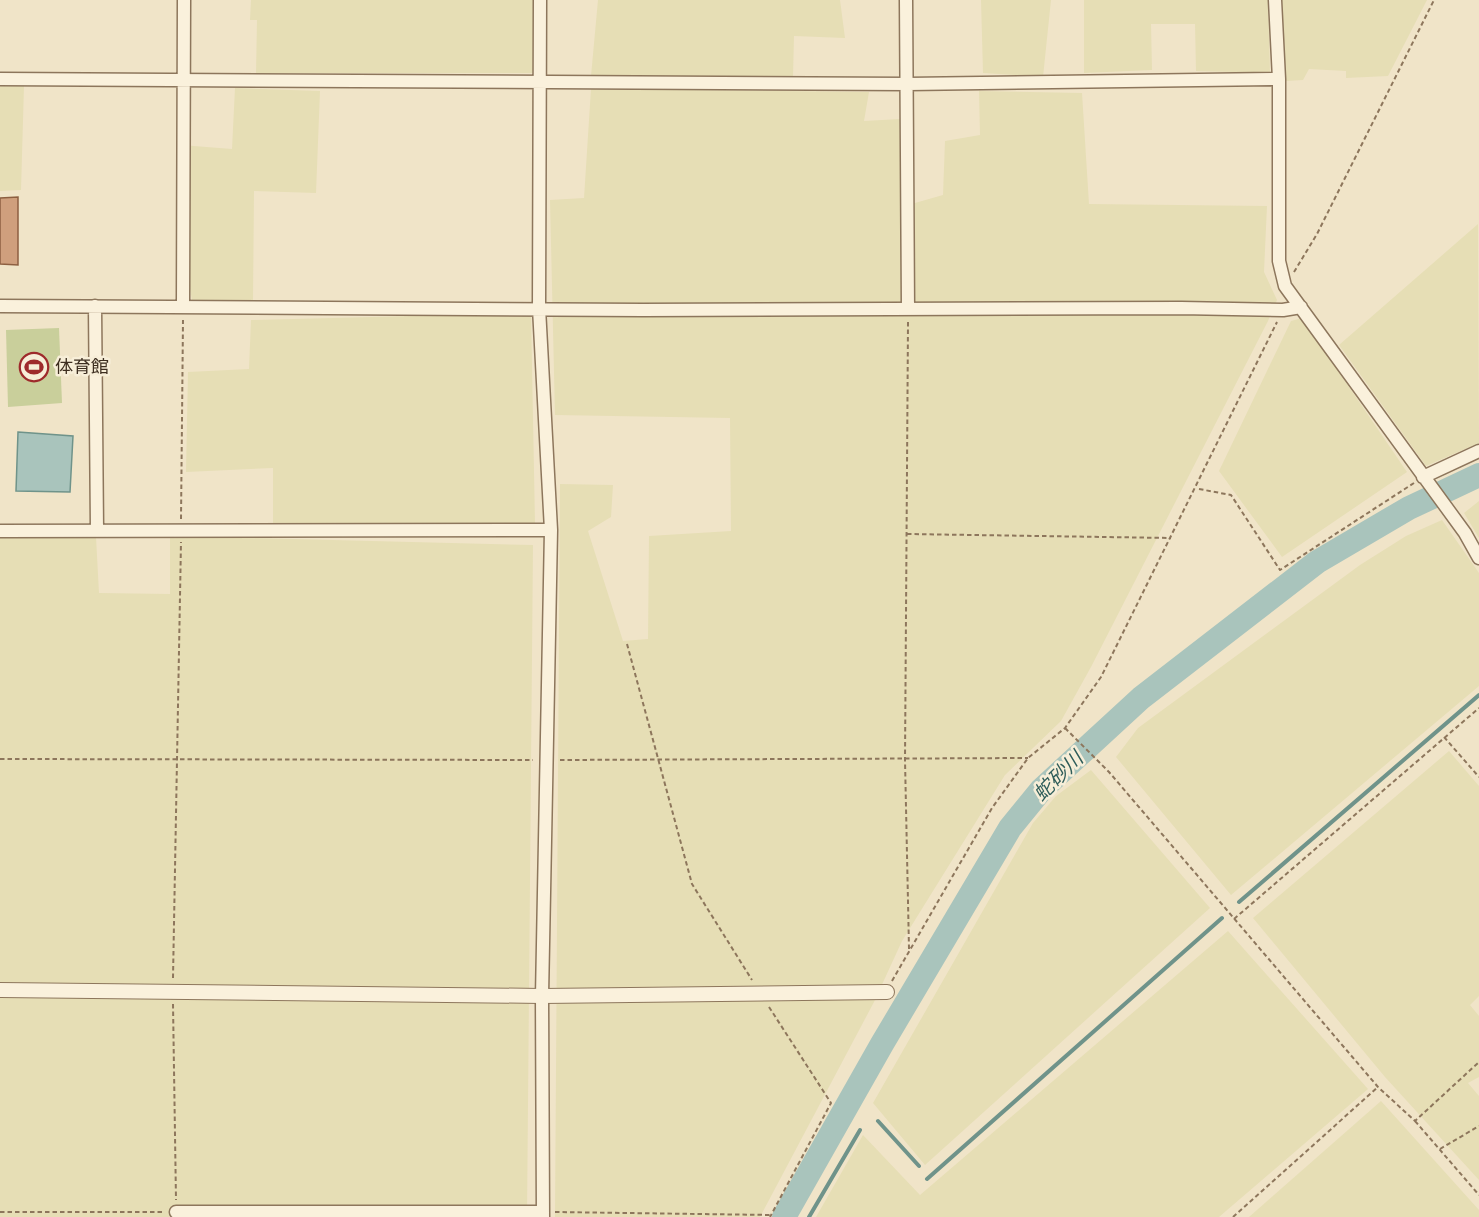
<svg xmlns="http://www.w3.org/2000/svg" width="1479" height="1217" font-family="'Times New Roman','Noto Sans JP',serif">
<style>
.farmland{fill:#e6deb5}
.green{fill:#c9cf9b}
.water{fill:#a9c4bc;stroke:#6f938a;stroke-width:1.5}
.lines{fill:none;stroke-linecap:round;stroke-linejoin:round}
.stream{stroke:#6f938a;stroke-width:4}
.river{stroke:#a9c4bc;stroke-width:24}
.building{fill:#cf9f7d;stroke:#8d5f41;stroke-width:1.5}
.minor-casing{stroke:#8d765c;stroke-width:15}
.tertiary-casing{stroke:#8d765c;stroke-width:16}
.path{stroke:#8d765c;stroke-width:2;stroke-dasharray:4.5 3;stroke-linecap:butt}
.minor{stroke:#faf1dc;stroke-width:12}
.tertiary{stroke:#faf1dc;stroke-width:14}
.labels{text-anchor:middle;stroke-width:5;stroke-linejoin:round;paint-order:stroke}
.poi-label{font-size:18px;fill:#3d2e20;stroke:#f7eed8;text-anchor:start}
.water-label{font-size:20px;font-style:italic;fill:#2f5d5a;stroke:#f7eed8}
</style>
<rect width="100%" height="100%" fill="#f0e4c8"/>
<path class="farmland" d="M251,0H534L535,73H256L257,20H250Z
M598,0H840L845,38L794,36L793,77L591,76Z
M981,0H1051L1043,77L983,73Z
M1084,0H1268L1270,73L1196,71L1195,24H1151L1152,70L1084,73Z
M1282,0H1427L1388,76L1346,78V71L1309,69L1303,80L1286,81Z
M0,85L24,86L21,190L0,191Z
M235,88L320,91L316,193L254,191L253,301L192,300L190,289L184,287L181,145L232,149Z
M591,89L869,92L864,121L900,119L901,207L943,195L945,141L980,135L979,91L1082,93L1089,204L1267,206L1264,272L1277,300L1268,321L1091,667L1061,721L1005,775L902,941L874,1002L760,1217H555L560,484L613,485L611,517L588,531L623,641L648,639L649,536L731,531L730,418L555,415L550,200L584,198Z
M1478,224L1479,443L1426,466L1339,345Z
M531,313L535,524L273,525V468L186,472L188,372L249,369L251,320Z
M1302,318L1407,472L1282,557L1219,471L1291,321Z
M1479,501V538L1464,513Z
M1442,520L1479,573V686L1231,895L1116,757L1138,728L1360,565L1406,536Z
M0,536L96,537L99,593L170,594V536L533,545L527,1217H0Z
M1449,751L1479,786V996L1470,1005L1479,1016V1077L1468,1083L1479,1096V1180L1385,1077L1253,918Z
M1091,770L1210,908L925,1165L873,1103L1033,823L1056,796Z
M1228,931L1368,1089L1219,1217H816L863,1135L920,1195Z
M1381,1101L1479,1210V1217H1249Z"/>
<path class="green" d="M59,328L62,403L8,407L6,330Z"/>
<path class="water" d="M18,432L73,436L70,492L16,491Z"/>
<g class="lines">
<path class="stream" d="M1239,902L1479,695
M878,1121L919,1166
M927,1179L1222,918
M809,1217L860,1130"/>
<path class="river" d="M784,1217L882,1044L1010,828L1041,790L1141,698L1317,562L1409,508L1479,475"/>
</g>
<path class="building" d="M18,197V265L0,264V198Z"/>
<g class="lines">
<g class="minor-casing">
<path id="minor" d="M540,0L539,308L551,530L542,996L543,1217
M906,0L908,309
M1275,0L1279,79V261L1285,286L1465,533L1479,558
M0,79L908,84L1279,79
M183,305L184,0
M0,306L643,310L1181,308L1283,310L1301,307
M95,306L97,530
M1423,477L1479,451
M0,531L551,530
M176,1212H543"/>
</g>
<g class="tertiary-casing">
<path id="tertiary" d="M0,990L542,996L887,992"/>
</g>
<path class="path" d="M1294,272L1317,234L1434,0
M908,322L905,760L909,949
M1199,489L1231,495L1280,570L1414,483
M181,519L183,320
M907,534L1171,538
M627,644L692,884L752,980
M1065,728L1109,772L1378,1087L1415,1121L1479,1062
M1444,737L1479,777
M0,759L533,760
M560,760L1028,758
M1234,919L1479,708
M173,978L181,542
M892,981L992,808L1028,758L1065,728L1101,677L1277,322
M173,1004L176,1200
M769,1007L831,1103L770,1217
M1415,1121L1479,1195
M1440,1149L1479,1126
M0,1212H164
M555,1212L771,1215
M1233,1217L1378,1087"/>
<use href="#minor" class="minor"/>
<use href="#tertiary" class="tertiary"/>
</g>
<defs>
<g id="stadium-ring" transform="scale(1.5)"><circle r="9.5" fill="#f7eed8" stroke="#9e2a2b" stroke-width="1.5"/><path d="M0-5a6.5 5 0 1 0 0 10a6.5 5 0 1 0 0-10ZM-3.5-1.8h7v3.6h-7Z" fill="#9e2a2b"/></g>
</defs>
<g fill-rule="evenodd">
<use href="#stadium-ring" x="34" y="367"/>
</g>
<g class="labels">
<g class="poi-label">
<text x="55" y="373">体育館</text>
</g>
<g class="water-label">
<text transform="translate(1058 776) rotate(-45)" y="7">蛇砂川</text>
</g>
</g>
</svg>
